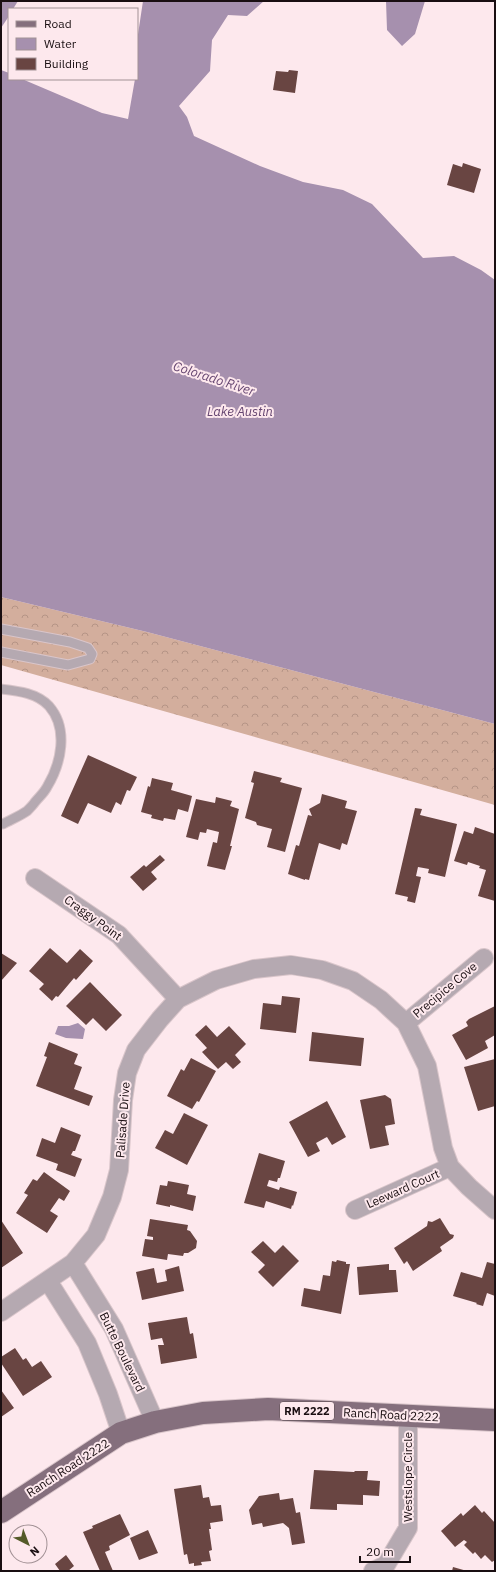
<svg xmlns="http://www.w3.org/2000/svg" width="496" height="1572" font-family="'IBM Plex Sans',sans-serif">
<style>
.forest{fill:url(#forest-crowns)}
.water{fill:#a690ae}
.building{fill:#694542}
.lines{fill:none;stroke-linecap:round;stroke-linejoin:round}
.service-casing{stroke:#d9c5ca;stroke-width:11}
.minor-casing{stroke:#d9c5ca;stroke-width:20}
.primary-casing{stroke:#d9c5ca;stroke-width:24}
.service{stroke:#b5a9b1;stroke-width:9}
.minor{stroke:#b5a9b1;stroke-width:18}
.primary{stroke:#856f7d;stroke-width:22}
.labels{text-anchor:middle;stroke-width:4;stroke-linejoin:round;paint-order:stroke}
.shield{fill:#fde8ed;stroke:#5d4f53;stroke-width:1}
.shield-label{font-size:11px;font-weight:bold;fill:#190e11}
.street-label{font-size:12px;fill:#190e11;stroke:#fde8ed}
.water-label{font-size:13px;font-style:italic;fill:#674772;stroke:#fde8ed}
</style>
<defs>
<pattern id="forest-crowns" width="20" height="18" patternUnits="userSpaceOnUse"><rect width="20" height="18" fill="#d3ae9d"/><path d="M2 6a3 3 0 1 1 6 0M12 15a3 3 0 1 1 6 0" fill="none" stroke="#b59486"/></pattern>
</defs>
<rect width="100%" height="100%" fill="#fde8ed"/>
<path class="forest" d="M1,597L147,632L495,724V805L1,665Z"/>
<path class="water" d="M1,1H18L13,9H9V16L1,28Z
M143,1H264L247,16L228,15L212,40L210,71L179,106L187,117L194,136L260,166L303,182L343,190L372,204L423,258L454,256L481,270L495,280V724L147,632L1,597V70L9,73V79H22L102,113L128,119L135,79H137V41Z
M386,1H425L415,34L402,46L387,30Z
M78,1023L85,1029L83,1039L66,1038L55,1034L58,1026H69Z"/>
<path class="building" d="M289,70L298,71L295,93L273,90L276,71L288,72Z
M463,163L481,169L474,193L447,185L453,164L462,167Z
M88,755L137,777L130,791L127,790L121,805L116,802L111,813L88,803L78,824L61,816Z
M254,771L282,778L280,782L302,788L285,852L267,847L272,829L257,825L256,822L245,818L253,787L254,783L251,782Z
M152,778L173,783L171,790L192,796L188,812L178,809L175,820L164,818L163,821L151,818L152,815L141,812L148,786L150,787Z
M322,794L347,801L345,808L357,811L347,845L342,843L340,850L319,843L309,880L305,879V880L288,874L296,845L299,846L308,815L312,816L309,809L320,803Z
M216,797L232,801L230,806L239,809L230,846H232L225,870L207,866L213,842L217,843L219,832L207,829L206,833L200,832L198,840L186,837L196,799L215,803Z
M415,808L422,809L420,815L457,824L445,877L428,873L429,869L418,867L416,876L421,877L415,903L407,901L408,897L395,894Z
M475,827L495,834V901L478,896L486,870L479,868L480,866L468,862L467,865L454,861L464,831L473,834Z
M160,855L165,860L151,872L157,879L143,891L130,877L144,865L146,867Z
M50,948L67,963L80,949L93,961L76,980L74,978L58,997L56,996L52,1001L39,989L44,984L29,971Z
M1,953L17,963L1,981Z
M90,982L122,1015L106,1031L93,1018L86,1025L66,1006Z
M282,996L300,998L296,1033L260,1029L263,1003L281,1005Z
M495,1006V1035L485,1041L488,1048L466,1060L452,1035L468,1026L466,1022L469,1019Z
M206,1025L217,1037L229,1026L246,1044L235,1055L241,1062L233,1069L226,1062L218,1069L202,1052L207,1048L195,1035Z
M312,1032L364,1038L361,1066L309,1061Z
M49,1042L78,1054L74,1064L82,1067L74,1089L93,1096L89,1106L36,1086L47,1057L44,1056Z
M191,1058L216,1071L199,1102L197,1101L192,1109L167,1096L181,1069L184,1071Z
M495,1059V1106L478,1111L464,1067Z
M385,1095L391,1099L395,1124L385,1126L389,1145L370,1149L360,1100Z
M327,1101L346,1137L332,1145L327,1137L325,1138L316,1143L320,1151L308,1157L289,1122Z
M184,1113L208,1125L187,1165L155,1148L165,1130L173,1134Z
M61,1127L81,1135L75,1151H73L71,1155L82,1159L75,1177L56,1170L58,1164L36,1156L42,1138L55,1143Z
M259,1153L285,1161L280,1178H278L277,1182L269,1180L267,1186L279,1190L280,1187L297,1192L293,1206L292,1205L291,1209L266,1201L264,1208L244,1203Z
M44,1172L70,1191L64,1201L59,1198L50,1211L58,1216L47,1233L16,1213L28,1195L24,1193L33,1179L37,1181Z
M168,1181L189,1185L187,1194L196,1196L193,1211L170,1205V1207L156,1204L160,1185L167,1186Z
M440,1218L450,1234L454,1235L453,1238L440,1247L442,1251L413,1271L407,1261L404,1264L394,1248L427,1226L428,1221L432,1222Z
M150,1219L188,1225L187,1230L190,1231L197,1241L196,1248L188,1253H184L183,1256L168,1254L167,1260L142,1256L145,1239L153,1240V1237L147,1236Z
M1,1220L23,1253L1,1268Z
M263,1241L275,1253L283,1245L299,1261L273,1287L258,1272L265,1265L251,1252Z
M337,1260L346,1262V1264H350L341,1314L301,1306L304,1288L320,1291L323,1275L330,1276L332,1261L336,1262Z
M487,1262L495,1264V1296L487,1293L483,1306L476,1304L477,1303L453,1296L461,1272L482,1278Z
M389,1264V1270H396L398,1292L359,1295L357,1267Z
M179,1266L184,1291L142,1300L136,1272L154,1268L157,1283L167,1281L165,1270Z
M187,1317L190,1334L193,1333L197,1358L161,1364L158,1345H164L162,1338L151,1340L148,1323Z
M15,1348L23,1360L26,1358L32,1367L41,1361L52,1377L23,1396L1,1363V1357Z
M1,1390L14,1408L1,1417Z
M314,1470L354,1472L355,1471H368L367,1480L380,1481L379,1496L363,1495V1505L337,1504V1510L310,1509Z
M201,1485L203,1498L209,1497L211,1506L221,1505L223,1521L210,1523L211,1529H209L212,1550L209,1551L211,1561L201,1562L202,1565L194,1566V1563L189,1564L187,1554L184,1555L174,1489Z
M279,1493L280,1500L293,1498L296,1513L300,1512L305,1543L292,1545L289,1528L283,1523L263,1527L262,1523L252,1525L249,1510L259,1496Z
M475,1505L482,1513L484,1511L495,1523V1560L492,1562L485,1555L481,1559L475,1552L473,1554L464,1545L467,1542L464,1540L455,1547L441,1531L461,1513L463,1516Z
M120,1514L130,1535L109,1546L110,1550L105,1552L113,1571H100L83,1532L93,1528L92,1526Z
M148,1530L158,1553L139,1560L130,1538Z
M66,1555L74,1566L68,1571H60L55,1564Z
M453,1567L467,1571H452Z"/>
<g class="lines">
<g class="service-casing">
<path id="service" d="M1,629L70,642L88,648L92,654L90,659L68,665L1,652
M1,689C18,691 37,693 49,706C69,729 61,764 47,787C44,793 39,797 35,802C33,805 30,808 27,811C20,816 10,820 3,824"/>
</g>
<g class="minor-casing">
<path id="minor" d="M35,878L119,935L178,999
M406,1023L484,958
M355,1210L450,1167
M73,1263L114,1329L155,1422
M48,1281L87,1343L108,1394L121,1433
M1,1312L73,1263L96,1235L112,1197L119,1170L123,1100L127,1073L136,1050L160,1019L178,999L216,980L254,969L291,965L322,970L353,981L381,1000L406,1023L427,1066L443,1148L450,1167L469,1187L495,1210
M373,1571L386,1565L408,1528V1416"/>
</g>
<g class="primary-casing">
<path id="primary" d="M1,1512L121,1433L155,1422L203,1413L268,1409L495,1420"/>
</g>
<use href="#service" class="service"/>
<use href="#minor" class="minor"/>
<use href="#primary" class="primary"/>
</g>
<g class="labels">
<rect class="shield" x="280" y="1402" width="54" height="18" rx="3"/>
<g class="shield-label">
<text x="307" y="1415">RM 2222</text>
</g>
<g class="street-label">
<text transform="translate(93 918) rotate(36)" y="4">Craggy Point</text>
<text transform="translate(445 990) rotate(-40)" y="4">Precipice Cove</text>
<text transform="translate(123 1120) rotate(-86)" y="4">Palisade Drive</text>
<text transform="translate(403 1189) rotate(-24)" y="4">Leeward Court</text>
<text transform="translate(122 1352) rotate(64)" y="4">Butte Boulevard</text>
<text transform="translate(391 1415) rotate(3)" y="4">Ranch Road 2222</text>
<text transform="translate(68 1468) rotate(-33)" y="4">Ranch Road 2222</text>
<text transform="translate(408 1477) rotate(-90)" y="4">Westslope Circle</text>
</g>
<g class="water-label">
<text transform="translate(214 378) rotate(18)" y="5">Colorado River</text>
<text x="240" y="416">Lake Austin</text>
</g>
</g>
<rect width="496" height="1572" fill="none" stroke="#190e11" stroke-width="4"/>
<rect x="8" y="8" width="130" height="72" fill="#fde8ed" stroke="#a29195"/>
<rect x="16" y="21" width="20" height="6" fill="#856f7d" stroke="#a29195"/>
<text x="44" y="28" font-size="12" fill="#190e11">Road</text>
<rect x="16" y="38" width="20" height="12" fill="#a690ae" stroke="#a29195"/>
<text x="44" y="48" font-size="12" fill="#190e11">Water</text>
<rect x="16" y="58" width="20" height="12" fill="#694542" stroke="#a29195"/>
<text x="44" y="68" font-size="12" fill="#190e11">Building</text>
<g transform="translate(28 1544) rotate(138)"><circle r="19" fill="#fde8ed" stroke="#a29195"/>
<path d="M0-3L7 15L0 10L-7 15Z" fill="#545a28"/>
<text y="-6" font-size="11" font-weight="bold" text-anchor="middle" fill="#190e11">N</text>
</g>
<path d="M360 1556v6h50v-6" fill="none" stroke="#190e11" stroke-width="2"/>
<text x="366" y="1556" font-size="12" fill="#190e11" stroke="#fde8ed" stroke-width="3" paint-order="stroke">20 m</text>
</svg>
